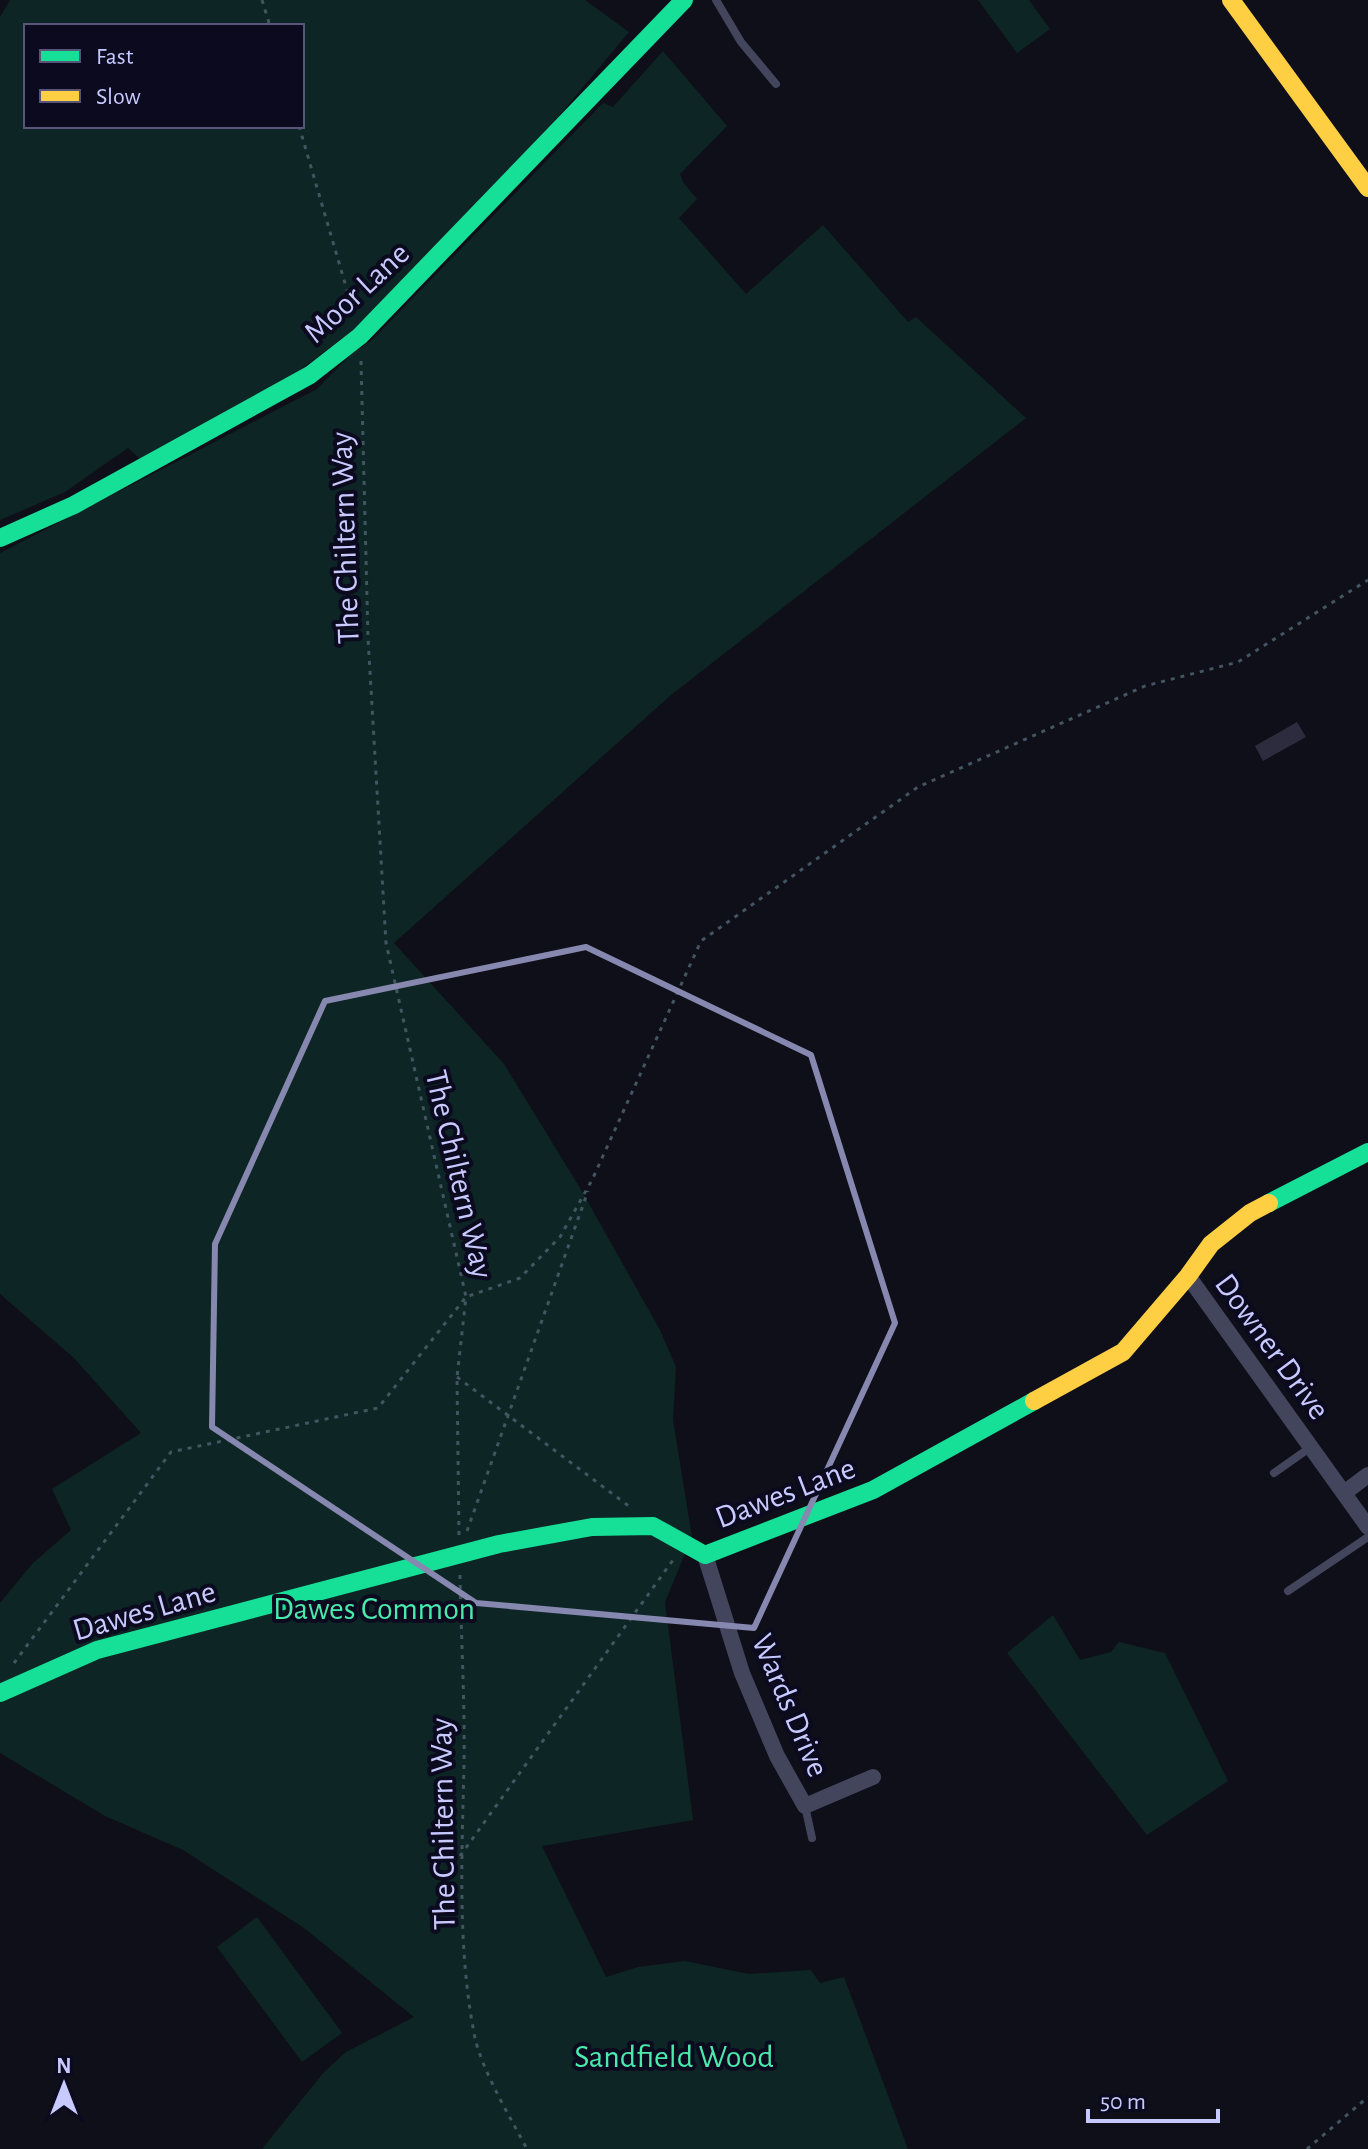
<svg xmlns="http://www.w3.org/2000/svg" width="1368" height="2149" font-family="'Alegreya Sans',sans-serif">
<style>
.green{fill:#0d2524;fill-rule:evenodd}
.building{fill:#2c2c3e}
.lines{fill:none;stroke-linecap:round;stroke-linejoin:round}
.path{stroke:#425560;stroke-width:3;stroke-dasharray:4 6;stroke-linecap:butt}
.lane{stroke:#42455c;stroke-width:8}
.street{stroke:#42455c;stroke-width:16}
.fast{stroke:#16e098;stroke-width:18}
.slow{stroke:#ffcf43;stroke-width:18}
.marked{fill:none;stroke:#8788af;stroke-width:6;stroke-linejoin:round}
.labels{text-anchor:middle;stroke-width:8;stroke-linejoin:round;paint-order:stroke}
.street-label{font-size:32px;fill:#c8c9ff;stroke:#0b0a1f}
.park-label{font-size:32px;fill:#4ae9ac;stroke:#0b0a1f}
</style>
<rect width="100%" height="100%" fill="#0f0f1a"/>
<path class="green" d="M10,0H585L629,32L508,177L365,321L279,386L140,459L128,448L65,492L0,520V17ZM26,26H302V126H26Z
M978,0H1029L1050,29L1017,53Z
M663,51L727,126L680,174L683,182L697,199L679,218L746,294L823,225L908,322L916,317L1026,418L671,695L394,943L504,1064L580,1188L660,1330L676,1367L673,1420L692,1537L665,1602L693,1820L542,1846L606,1977L638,1967L685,1961L749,1974L811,1970L820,1983L844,1977L908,2149H262L324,2072L346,2052L414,2017L304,1928L183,1850L105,1816L0,1753V1603L32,1564L71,1530L52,1489L141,1433L74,1358L0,1294V553L317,389L351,354L371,341L603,103L613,107Z
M1053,1615L1080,1660L1111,1652L1119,1642L1165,1653L1228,1781L1147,1835L1007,1653Z
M257,1917L342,2033L302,2062L217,1947Z"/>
<path class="building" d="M1297,722L1306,737L1263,761L1255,746Z"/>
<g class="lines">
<path class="path" d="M262,0L270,26
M299,126L354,314
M361,361L368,638L386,943L466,1297L457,1377L459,1535
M457,1377L630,1507
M467,1531L588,1191
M460,1575C461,1638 465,1701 464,1764C462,1855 457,1949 475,2038C482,2070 511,2119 527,2149
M14,1663L171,1452L378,1408L466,1297L520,1278L560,1237L592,1180L701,941L918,787L1145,686L1238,662L1368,580
M460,1856L673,1560
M1307,2149L1368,2097"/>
<path class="lane" d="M716,0L741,42L776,84
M1274,1473L1311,1447
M1288,1591L1368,1537
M805,1806L812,1838"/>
<path class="street" d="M1188,1276L1368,1527
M1344,1493L1368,1475
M705,1555L742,1673L777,1756L805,1806L873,1777"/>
<path class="fast" d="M0,538L74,505L310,375L360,336L684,0
M1269,1203L1368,1152
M0,1693L97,1650L499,1544L592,1527L653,1526L705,1555L873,1490L1034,1401"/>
<path class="slow" d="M1231,0L1368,188
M1034,1401L1123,1352L1188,1276L1211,1244L1250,1213L1269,1203"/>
</g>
<path class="marked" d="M586,947L811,1055L895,1323L754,1628L476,1603L212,1427L215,1244L325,1001Z"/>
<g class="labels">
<g class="street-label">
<text transform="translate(356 292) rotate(-43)" y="11">Moor Lane</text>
<text transform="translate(344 538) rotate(-92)" y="11">The Chiltern Way</text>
<text transform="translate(460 1174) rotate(77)" y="11">The Chiltern Way</text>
<text transform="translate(1273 1346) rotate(54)" y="11">Downer Drive</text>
<text transform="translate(785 1492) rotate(-21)" y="11">Dawes Lane</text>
<text transform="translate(144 1610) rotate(-16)" y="11">Dawes Lane</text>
<text transform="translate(791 1705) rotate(67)" y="11">Wards Drive</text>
<text transform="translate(442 1824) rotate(-91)" y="11">The Chiltern Way</text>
</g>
<g class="park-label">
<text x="374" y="1619">Dawes Common</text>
<text x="674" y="2067">Sandfield Wood</text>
</g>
</g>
<rect x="24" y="24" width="280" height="104" fill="#0b0a1f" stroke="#575679" stroke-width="2"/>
<rect x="40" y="50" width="40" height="12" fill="#16e098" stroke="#575679" stroke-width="2"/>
<text x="96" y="64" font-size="24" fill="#c8c9ff">Fast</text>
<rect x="40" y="90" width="40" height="12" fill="#ffcf43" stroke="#575679" stroke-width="2"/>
<text x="96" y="104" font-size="24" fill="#c8c9ff">Slow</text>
<g transform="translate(64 2085)" stroke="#0b0a1f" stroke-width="6" paint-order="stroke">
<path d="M0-6L14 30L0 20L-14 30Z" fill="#c8c9ff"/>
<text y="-12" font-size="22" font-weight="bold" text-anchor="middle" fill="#c8c9ff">N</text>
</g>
<path d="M1088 2109v12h130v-12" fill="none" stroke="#c8c9ff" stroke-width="4"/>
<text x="1100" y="2109" font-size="24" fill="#c8c9ff" stroke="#0b0a1f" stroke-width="6" paint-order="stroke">50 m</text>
</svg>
